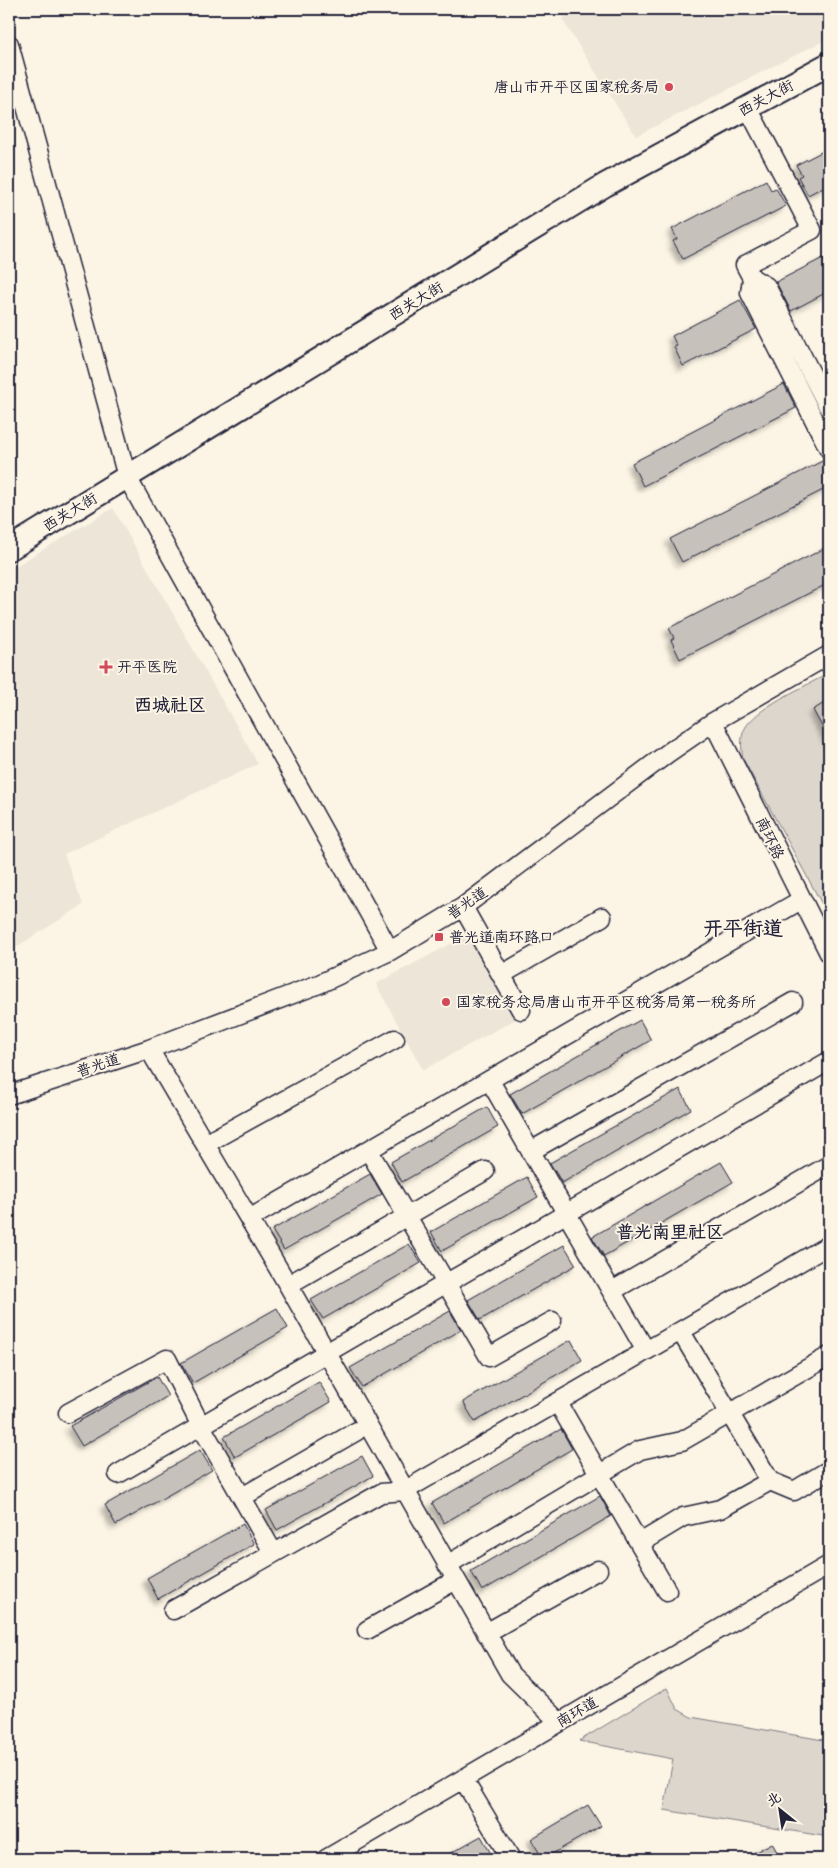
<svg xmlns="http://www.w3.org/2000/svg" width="838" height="1868" font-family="'Comic Neue','LXGW WenKai TC',sans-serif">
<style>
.built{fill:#ece5d8}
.green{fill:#dcd6cc;stroke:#7f7c84}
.building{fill:#c6c1bb;stroke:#22223b;filter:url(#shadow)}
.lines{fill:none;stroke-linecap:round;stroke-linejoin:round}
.minor-casing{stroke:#22223b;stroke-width:21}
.major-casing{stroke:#22223b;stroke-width:26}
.minor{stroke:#fcf5e5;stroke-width:18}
.major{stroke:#fcf5e5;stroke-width:22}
.poi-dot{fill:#d1495b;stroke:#fcf5e5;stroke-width:2}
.labels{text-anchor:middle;stroke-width:4;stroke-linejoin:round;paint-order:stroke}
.poi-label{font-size:15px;fill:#22223b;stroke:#fcf5e5;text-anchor:start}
.street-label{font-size:15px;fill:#22223b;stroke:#fcf5e5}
.quarter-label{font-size:18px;font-weight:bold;fill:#22223b;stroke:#fcf5e5}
.district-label{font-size:20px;font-weight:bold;fill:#22223b;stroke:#fcf5e5}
</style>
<defs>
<filter id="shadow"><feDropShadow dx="-4.5" dy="4.5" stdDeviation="2.5" flood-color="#0004"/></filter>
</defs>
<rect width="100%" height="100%" fill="#fcf5e5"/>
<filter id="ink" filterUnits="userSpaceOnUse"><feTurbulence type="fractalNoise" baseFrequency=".02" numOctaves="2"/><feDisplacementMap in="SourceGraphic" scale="10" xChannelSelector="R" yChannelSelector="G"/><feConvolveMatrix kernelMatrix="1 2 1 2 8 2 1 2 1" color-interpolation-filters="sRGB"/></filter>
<g filter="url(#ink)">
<path class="built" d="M581,9H829V38L636,136L562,19Z
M113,508L258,764L64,854L83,905L13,949L9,941V570Z
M469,934L516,1019L423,1070L376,984Z"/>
<path class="green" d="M829,673V917L743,759C741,747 740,734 747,725C764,703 805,687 829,673Z
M667,1688L677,1709L691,1717L829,1741V1837L664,1810L673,1759L579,1741Z"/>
<path class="building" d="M829,148V184L808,195L798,177L802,175L796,165Z
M766,180L771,190L776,188L786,206L683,259L673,241L677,239L672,229Z
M823,258L829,269V291L791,311L776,282Z
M740,300L756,329L683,366L674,347L677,346L672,336Z
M784,384L796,408L643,486L632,463Z
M826,459L829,460V487L682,562L670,539Z
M829,546V583L680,659L671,640L674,638L669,628Z
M829,700V739L813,710Z
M640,1020L651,1040L522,1114L510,1094Z
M680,1089L691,1109L562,1183L550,1163Z
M487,1107L498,1127L402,1182L391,1162Z
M721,1162L733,1182L604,1256L592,1237Z
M370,1174L382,1194L284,1250L272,1230Z
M527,1177L538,1197L442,1251L431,1232Z
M409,1244L421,1263L323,1319L311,1300Z
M564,1245L576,1265L480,1320L468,1300Z
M277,1308L288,1328L193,1383L181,1363Z
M450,1311L461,1330L362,1387L350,1368Z
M571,1340L582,1360L475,1422L463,1402Z
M157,1377L168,1396L82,1446L70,1426Z
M319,1382L331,1402L235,1457L224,1437Z
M561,1429L572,1449L444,1523L432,1503Z
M200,1450L212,1470L116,1525L105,1505Z
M362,1456L373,1476L277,1530L266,1510Z
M600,1496L611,1516L482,1591L471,1571Z
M243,1524L254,1544L158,1599L147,1578Z
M588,1805L601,1826L543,1859L531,1839Z
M481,1836L494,1859H440Z
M772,1843L781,1859H743Z"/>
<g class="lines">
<g class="minor-casing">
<path id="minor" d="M9,44L127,477L390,951
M748,108L812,230L745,265L752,278
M829,408L766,286L752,278L750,293L829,449
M713,722L829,953
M463,907L521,1010
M501,975L602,917
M149,1049L288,1285L510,1674L559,1722
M490,1081L646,1351
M9,1095L149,1049L319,984L390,951L463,907L668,753L713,722L829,655
M205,1144L395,1039
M369,1151L489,1357L552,1321
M531,1151L793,1002
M249,1219L801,900
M288,1285L485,1171
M612,1291L829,1165
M681,1332L770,1481
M558,1403L667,1591
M68,1413L167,1359L201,1426L273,1552
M118,1474L829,1061
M242,1497L357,1431
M640,1543L683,1517L720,1509L770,1481L794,1491L829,1470
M447,1565L640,1450L682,1441L829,1356
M173,1610L381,1493L404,1491L829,1245
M367,1630L456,1580
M486,1633L598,1570
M463,1779L511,1859
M326,1859L829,1565"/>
</g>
<g class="major-casing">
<path id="major" d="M9,549L605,185L829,64"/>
</g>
<use href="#minor" class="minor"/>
<use href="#major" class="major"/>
</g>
</g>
<g class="poi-dot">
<circle cx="669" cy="87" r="5"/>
<path d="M103.5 659.5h5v5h5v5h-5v5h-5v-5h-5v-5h5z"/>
<rect x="434" y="932" width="10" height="10" rx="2.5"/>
<circle cx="446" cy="1002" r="5"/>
</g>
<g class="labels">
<g class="poi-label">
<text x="659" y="92" text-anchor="end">唐山市开平区国家税务局</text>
<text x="117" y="672">开平医院</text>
<text x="449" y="942">普光道南环路口</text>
<text x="456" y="1007">国家税务总局唐山市开平区税务局第一税务所</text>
</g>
<g class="street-label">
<text transform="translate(766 98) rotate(-28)" y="5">西关大街</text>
<text transform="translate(416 301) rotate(-31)" y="5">西关大街</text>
<text transform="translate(70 512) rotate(-31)" y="5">西关大街</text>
<text transform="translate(770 838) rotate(64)" y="5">南环路</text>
<text transform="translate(467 903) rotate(-34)" y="5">普光道</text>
<text transform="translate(98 1065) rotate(-18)" y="5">普光道</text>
<text transform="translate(577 1712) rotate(-30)" y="5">南环道</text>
</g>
<g class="quarter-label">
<text x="170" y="711">西城社区</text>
<text x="670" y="1238">普光南里社区</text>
</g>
<g class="district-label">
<text x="743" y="935">开平街道</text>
</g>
</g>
<rect width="838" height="1868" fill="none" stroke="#fcf5e5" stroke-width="30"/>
<rect x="15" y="15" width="808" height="1838" fill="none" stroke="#22223b" stroke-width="2" filter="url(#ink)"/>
<g transform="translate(780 1810) rotate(330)" stroke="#fcf5e5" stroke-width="4" paint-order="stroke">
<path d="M0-4L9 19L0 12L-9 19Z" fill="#22223b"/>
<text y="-8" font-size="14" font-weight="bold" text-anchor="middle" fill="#22223b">北</text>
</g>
</svg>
